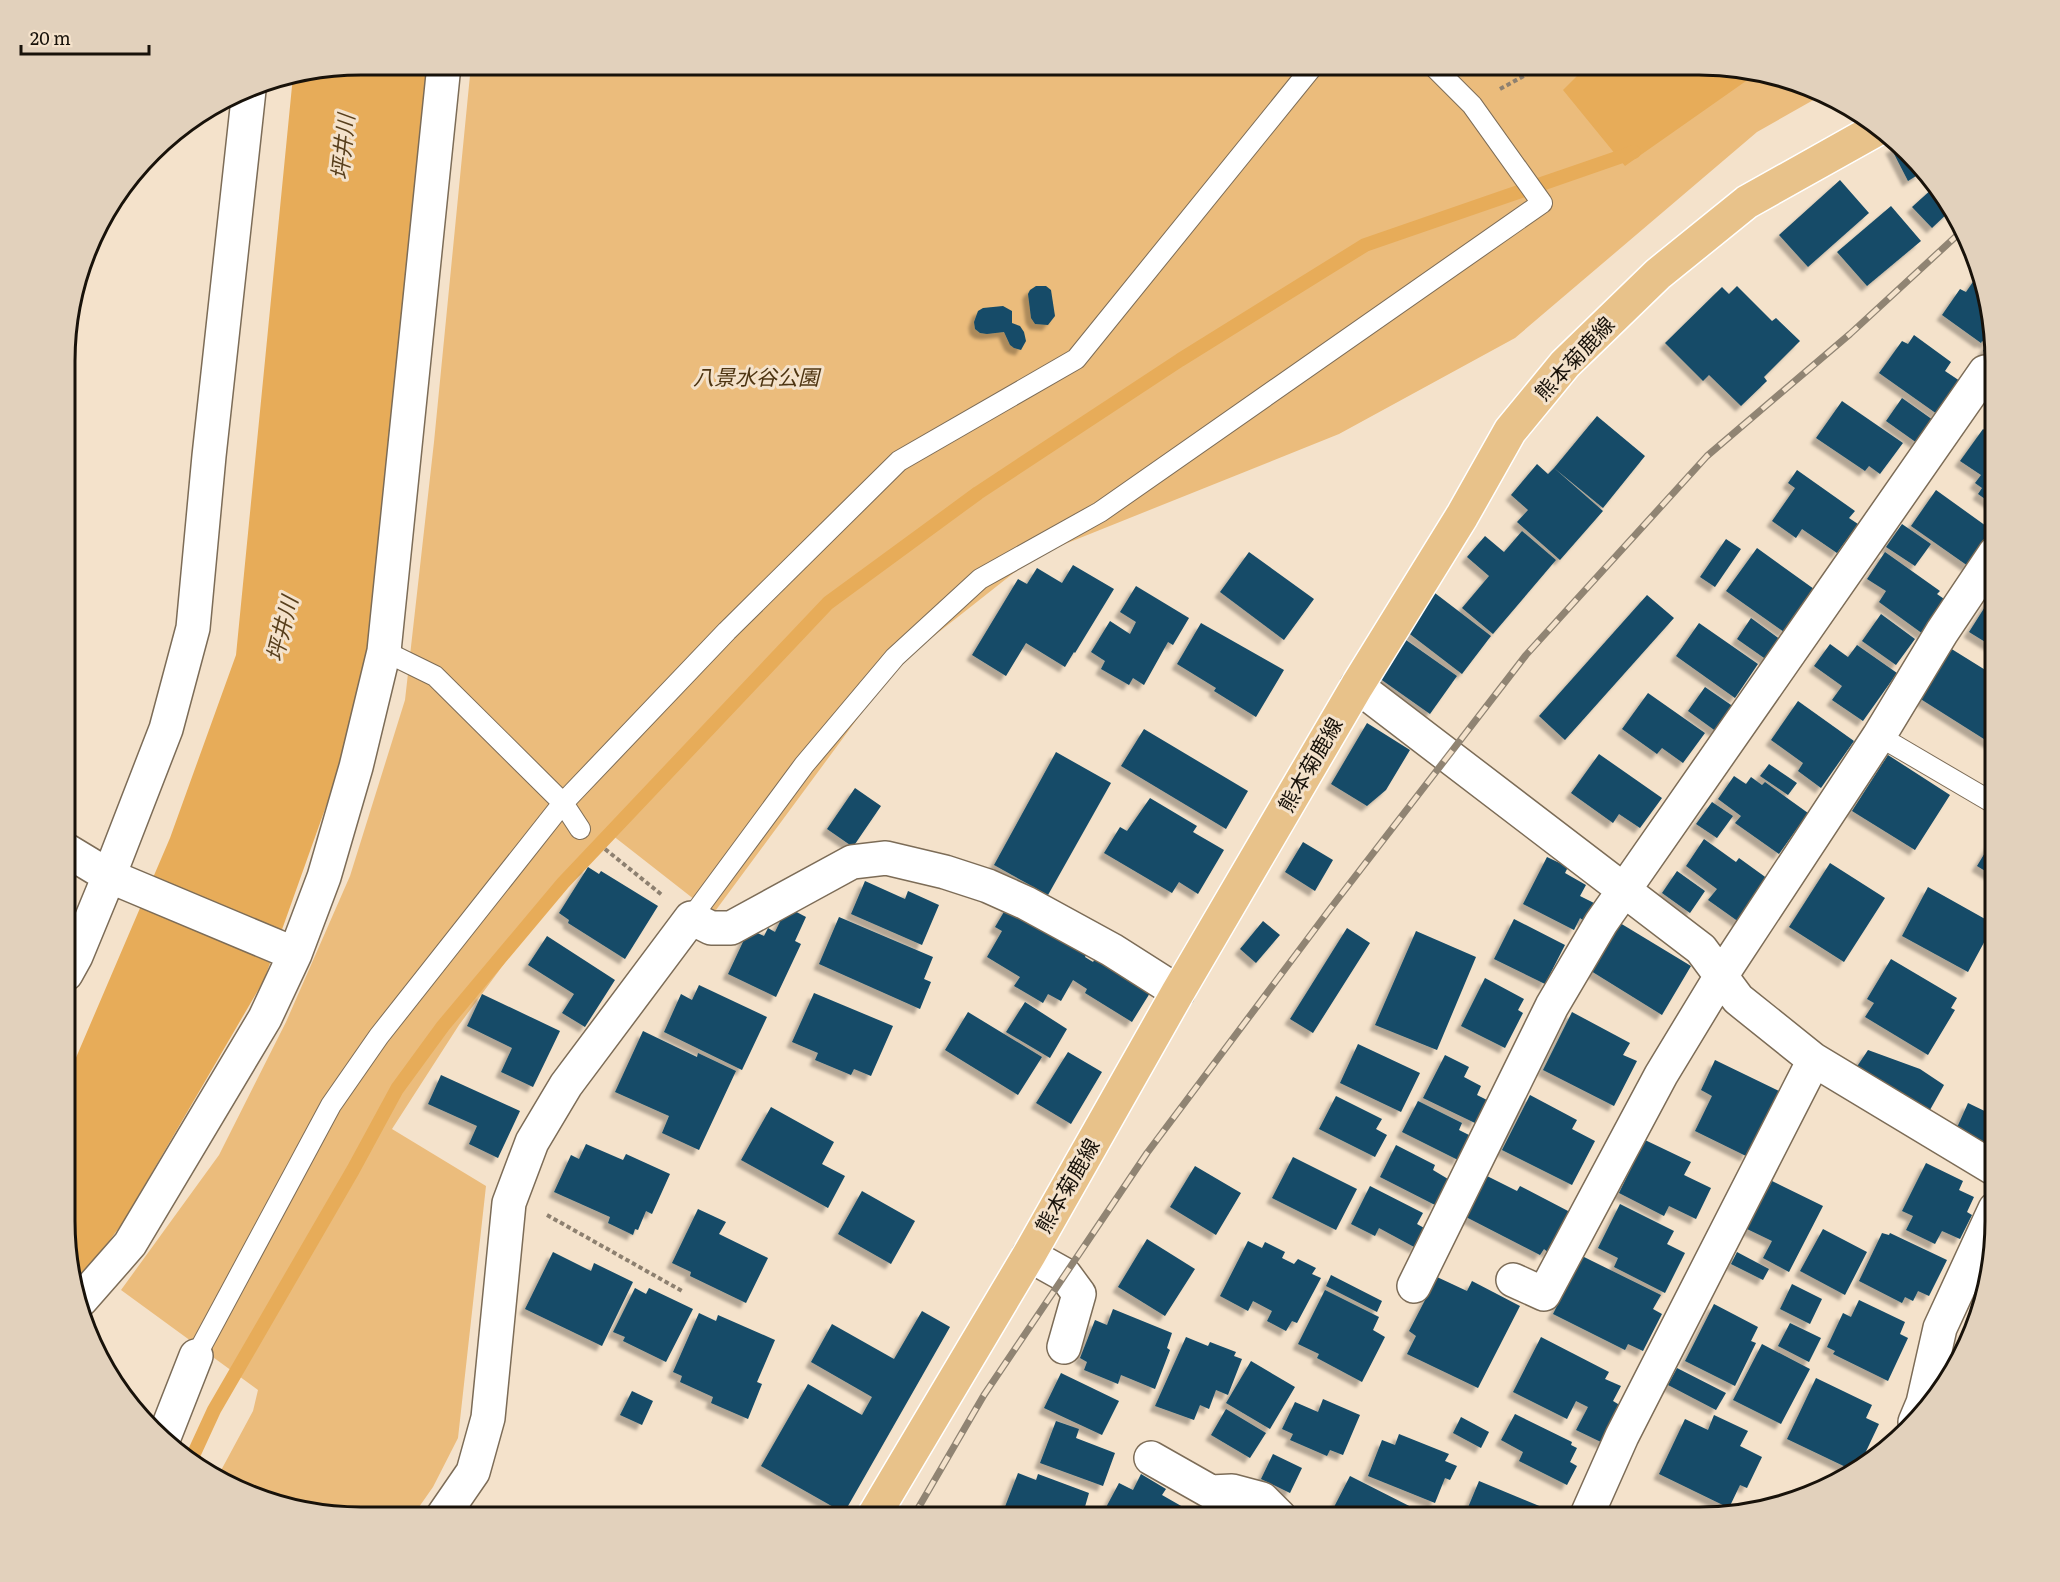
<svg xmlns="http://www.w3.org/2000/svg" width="2060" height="1582" font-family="Literata,'Noto Sans JP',serif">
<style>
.green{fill:#ebbc7c}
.water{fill:#e7ac59}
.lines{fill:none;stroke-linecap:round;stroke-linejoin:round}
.stream{stroke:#e7ac59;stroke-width:14}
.building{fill:#154b67;filter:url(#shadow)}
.lane-casing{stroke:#7c6c57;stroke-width:22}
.street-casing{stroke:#7c6c57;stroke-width:36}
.primary-casing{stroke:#fff;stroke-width:36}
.path{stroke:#8d8070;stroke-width:4;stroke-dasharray:4.5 3;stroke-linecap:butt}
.lane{stroke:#fff;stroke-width:20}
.street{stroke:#fff;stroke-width:33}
.primary{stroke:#e8c28a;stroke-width:33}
.rail-casing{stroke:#908473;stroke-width:7}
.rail{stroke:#f4e2cb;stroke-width:4.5;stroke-dasharray:14;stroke-linecap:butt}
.labels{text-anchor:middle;stroke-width:6;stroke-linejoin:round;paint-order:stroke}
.street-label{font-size:21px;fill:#18120a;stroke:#f4e2cb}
.park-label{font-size:21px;font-style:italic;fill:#4d3411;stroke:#f4e2cb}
.water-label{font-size:22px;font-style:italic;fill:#583f1c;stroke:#f4e2cb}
.rim{fill:none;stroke:#18120a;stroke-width:3}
</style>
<defs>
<filter id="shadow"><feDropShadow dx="-5.5" dy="5.5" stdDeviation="1.5" flood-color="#0004"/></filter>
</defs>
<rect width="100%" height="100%" fill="#f4e2cb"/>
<path class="green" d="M471,65H1718L1812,87L1824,94L1757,132L1515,338L1339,434L1035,556L897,665L713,914L612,835L549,903L459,1025L392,1129L486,1186L458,1438L433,1487L412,1517H342L248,1495L218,1476L253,1411L258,1390L121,1290L219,1155L286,1022L350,876L405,700L434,442Z"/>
<path class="water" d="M361,65H428L368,651L340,767L264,980L122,1224L77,1283L65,1240L66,1076L72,1067L170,838L236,655L293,76Z
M1588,65H1718L1756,74L1625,166L1563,90Z"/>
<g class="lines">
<path class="stream" d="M191,1460L214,1410L353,1170L397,1089L443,1026L563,883L828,603L978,493L1180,360L1365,245L1634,152"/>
</g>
<path class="building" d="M1899,144L1921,173L1908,181L1891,148Z
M1840,180L1869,213L1808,267L1779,235Z
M1933,188L1950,211L1932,228L1912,207Z
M1891,206L1921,241L1867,286L1837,252Z
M1977,276L1984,281L1985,285L1992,335L1986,344L1982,341L1981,343L1942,315L1960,289L1966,292Z
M1036,286H1046L1051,290L1055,316L1048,325L1035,324L1031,318L1028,294L1030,290Z
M1737,286L1772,321L1776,318L1800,341L1764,377L1767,381L1741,406L1709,375L1703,381L1665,343L1722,287L1729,294Z
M1003,306L1012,311V323L1020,326L1024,332L1026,341L1021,350L1014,348L1010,345L1004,332L987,334L980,333L975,329L974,322L978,311L983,308Z
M1914,335L1951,362L1945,371L1960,381L1937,414L1879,373L1902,341L1908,344Z
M1992,338L1995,359L1983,351Z
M1902,398L1933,420L1917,443L1886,421Z
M1842,401L1903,443L1880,474L1869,466L1865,471L1816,438Z
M1597,416L1645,456L1603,508L1554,468Z
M1983,429L1995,438V506L1978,494L1982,488L1975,483L1981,475L1960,461Z
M1537,464L1548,474L1554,468L1603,511L1560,560L1517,522L1528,510L1511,495Z
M1797,470L1855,511L1849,518L1858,524L1837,553L1802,529L1796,538L1772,521L1795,488L1788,483Z
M1936,490L1993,531L1968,566L1911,526Z
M1902,524L1931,544L1915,566L1886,547Z
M1522,531L1556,560L1493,634L1462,608L1489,576L1467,557L1485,536L1504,552Z
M1726,539L1741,549L1715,587L1700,577Z
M1757,548L1814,589L1784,632L1726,591Z
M1249,552L1314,599L1284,640L1220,592Z
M1885,552L1940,591L1937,594L1947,601L1923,634L1879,602L1886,591L1867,579Z
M1073,565L1114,589L1075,653L1074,652L1065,667L1026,643L1006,676L972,655L1018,579L1027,584L1037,568L1062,583Z
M1136,586L1189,618L1173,645L1168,642L1144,685L1133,678L1129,685L1101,669L1105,661L1091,652L1110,621L1130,634L1136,622L1120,612Z
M1431,590L1491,636L1462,674L1402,628Z
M1995,591V648L1969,632Z
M1647,595L1674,618L1565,740L1539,716Z
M1881,614L1915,639L1896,665L1862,641Z
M1751,618L1781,640L1767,660L1737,639Z
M1201,623L1284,670L1256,717L1214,691L1216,688L1177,664Z
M1699,623L1758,664L1735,698L1676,656Z
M1406,640L1457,676L1430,714L1379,678Z
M1830,644L1848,657L1857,645L1897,673L1863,721L1832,700L1842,686L1814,666Z
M1950,648L1995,676V746L1919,698Z
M1705,687L1734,707L1717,732L1688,711Z
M1648,693L1705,733L1683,763L1662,748L1657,754L1622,729Z
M1798,701L1854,741L1821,788L1798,771L1803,763L1771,740Z
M1367,723L1410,750L1386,790L1367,806L1331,784Z
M1144,729L1248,791L1226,829L1121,766Z
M1056,752L1111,783L1048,895L994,865Z
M1599,754L1662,798L1640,828L1619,814L1613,823L1571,793Z
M1888,755L1950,795L1915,850L1852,811Z
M1769,764L1797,783L1788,795L1760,776Z
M1734,776L1746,784L1751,777L1762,785L1765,782L1808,813L1779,854L1735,823L1741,816L1718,799Z
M855,788L881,806L853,847L827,829Z
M1150,798L1197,826L1193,832L1224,850L1198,894L1179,882L1172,893L1104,853L1120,827L1127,831Z
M1712,802L1733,816L1717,838L1696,824Z
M1995,836V877L1977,866Z
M1704,839L1736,862L1739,858L1768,879L1739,922L1708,900L1717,889L1686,866Z
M1303,842L1333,860L1315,891L1285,872Z
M1547,857L1568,867L1565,873L1586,885L1580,896L1594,903L1584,921L1580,918L1574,930L1523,904Z
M1830,863L1885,898L1844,962L1789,927Z
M588,867L599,874L601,871L658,906L625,959L568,923L569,920L559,913Z
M1677,871L1705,891L1690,913L1662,893Z
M865,881L905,899L908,891L939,905L922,945L851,914Z
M1928,887L1994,924L1968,972L1902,936Z
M1008,905L1089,950L1085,957L1093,962L1098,955L1153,988L1132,1022L1085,993L1087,989L1073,980L1061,1001L1048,994L1043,1003L1014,986L1020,977L987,957L1002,931L995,927Z
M787,907L806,917L795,941L801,944L776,997L728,974L749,929L764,936L768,928L775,932Z
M839,917L933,957L924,979L931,982L920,1009L819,964Z
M1514,919L1565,945L1545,984L1494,959Z
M1263,921L1280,935L1256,963L1240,949Z
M1620,923L1691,966L1662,1015L1591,971Z
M1347,928L1370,943L1313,1033L1290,1019Z
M1416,931L1476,957L1437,1050L1375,1025Z
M547,936L615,980L585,1027L562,1013L574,994L528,965Z
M1891,959L1957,998L1951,1008L1955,1010L1928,1055L1865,1017L1874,1003L1867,999Z
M1485,978L1524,999L1518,1010L1523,1013L1505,1048L1461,1026Z
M699,985L767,1017L742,1070L664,1032L681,994L692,1000Z
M814,993L893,1026L871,1076L854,1069L851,1075L815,1060L818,1053L792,1042Z
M482,994L560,1031L533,1087L501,1072L512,1048L467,1026Z
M1025,1002L1067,1029L1050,1058L1006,1032Z
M968,1012L1042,1057L1018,1095L945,1050Z
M1572,1012L1630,1043L1623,1055L1637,1061L1614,1106L1543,1070Z
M643,1031L697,1057L698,1053L736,1071L699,1150L662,1133L669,1116L615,1092Z
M1358,1044L1420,1073L1401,1112L1340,1083Z
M1868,1050L1920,1069L1944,1085L1926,1117L1854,1071Z
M1068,1052L1102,1072L1071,1124L1036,1103Z
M1445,1055L1469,1067L1464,1077L1481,1086L1477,1095L1487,1100L1475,1123L1423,1098Z
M1715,1060L1779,1091L1746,1156L1695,1131L1712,1096L1701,1090Z
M441,1075L520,1111L498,1158L469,1144L477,1126L428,1104Z
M1530,1095L1577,1120L1572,1129L1595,1141L1572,1185L1502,1150Z
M1336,1096L1382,1119L1376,1129L1387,1135L1375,1157L1319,1129Z
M1418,1101L1462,1123L1459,1130L1471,1136L1458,1160L1402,1132Z
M1968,1103L1995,1116V1151L1955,1132Z
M771,1107L834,1142L822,1164L845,1176L828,1208L741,1160Z
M1645,1140L1691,1162L1684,1175L1711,1188L1696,1219L1669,1206L1664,1216L1619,1193Z
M586,1144L623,1160L626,1154L670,1174L652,1214L646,1211L638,1230L635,1229L633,1235L608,1223L610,1217L554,1192L571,1155L579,1159Z
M1396,1145L1435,1165L1433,1170L1448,1179L1435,1205L1380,1177Z
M1293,1157L1357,1189L1336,1230L1272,1198Z
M1926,1163L1963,1181L1959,1190L1974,1197L1967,1212L1972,1215L1960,1239L1942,1231L1935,1244L1906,1230L1913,1216L1902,1211Z
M1195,1166L1241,1193L1216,1235L1170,1207Z
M1487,1176L1517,1191L1520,1186L1570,1212L1549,1253L1544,1249L1540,1255L1466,1217Z
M1772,1181L1823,1206L1789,1272L1763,1258L1772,1241L1747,1229Z
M1370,1186L1423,1213L1417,1224L1426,1229L1416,1248L1379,1228L1375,1236L1351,1224Z
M862,1191L915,1221L891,1264L838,1234Z
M1620,1204L1674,1231L1667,1244L1685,1253L1665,1293L1614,1267L1618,1258L1598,1248Z
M698,1209L726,1222L719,1234L768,1258L746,1303L690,1276L691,1272L672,1263Z
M1823,1229L1867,1252L1845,1295L1800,1271Z
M1882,1233L1889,1235L1890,1233L1947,1260L1929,1296L1918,1291L1913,1301L1905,1297L1902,1303L1859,1281Z
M1147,1239L1195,1269L1165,1316L1118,1287Z
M1248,1241L1262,1248L1265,1242L1285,1252L1282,1258L1294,1264L1298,1259L1316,1268L1312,1274L1321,1278L1297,1323L1292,1321L1286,1331L1267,1321L1272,1311L1253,1301L1248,1311L1220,1296Z
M553,1252L591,1271L594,1263L633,1282L602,1346L525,1309Z
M1737,1252L1769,1269L1763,1280L1731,1264Z
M1582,1256L1661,1295L1653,1309L1662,1314L1643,1351L1628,1344L1625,1350L1553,1314Z
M1331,1275L1382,1301L1377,1312L1326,1286Z
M1437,1277L1467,1291L1472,1281L1520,1306L1478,1388L1407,1354L1416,1336L1409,1331Z
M1792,1284L1822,1299L1810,1324L1780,1309Z
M635,1288L646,1294L649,1288L693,1309L666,1362L623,1341L625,1337L613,1332Z
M1325,1290L1379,1317L1373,1330L1385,1337L1362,1382L1317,1358L1319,1354L1298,1344Z
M1859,1300L1905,1322L1900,1334L1908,1338L1888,1381L1833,1354L1835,1351L1827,1347L1843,1313L1851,1317Z
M1714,1304L1758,1327L1751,1341L1756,1343L1735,1386L1685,1361Z
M1113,1309L1172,1333L1167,1348L1170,1350L1155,1389L1121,1375L1118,1384L1084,1370L1087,1362L1080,1358L1095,1320L1107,1325Z
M922,1311L950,1327L844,1513L761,1466L808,1384L862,1415L872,1397L811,1362L832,1324L894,1359Z
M699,1313L716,1321L718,1315L775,1340L757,1382L762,1384L748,1419L711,1403L713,1397L680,1382L682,1376L673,1372Z
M1790,1323L1821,1338L1809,1362L1778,1346Z
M1965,1331L1973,1335L1953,1366L1950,1364Z
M1186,1337L1208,1346L1210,1342L1236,1352L1234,1356L1242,1359L1228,1395L1216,1390L1209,1409L1200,1405L1194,1420L1155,1406Z
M1541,1337L1609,1372L1605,1379L1621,1386L1613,1401L1623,1407L1605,1444L1576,1430L1588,1407L1576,1401L1567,1419L1513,1392Z
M1762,1344L1810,1369L1781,1424L1733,1400Z
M1251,1361L1295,1387L1270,1429L1226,1403Z
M1677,1368L1726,1393L1716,1410L1668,1385Z
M1061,1373L1119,1401L1102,1435L1044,1408Z
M1816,1378L1872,1405L1866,1418L1879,1424L1860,1464L1852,1470L1787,1439Z
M632,1391L653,1401L642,1425L620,1415Z
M1323,1399L1360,1415L1343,1455L1330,1450L1327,1456L1290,1440L1293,1434L1282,1429L1295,1402L1318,1412Z
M1226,1409L1266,1433L1250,1458L1211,1435Z
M1515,1414L1572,1442L1571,1445L1577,1448L1570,1462L1577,1466L1567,1485L1519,1461L1523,1452L1501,1440Z
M1714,1415L1748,1431L1740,1446L1762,1457L1747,1488L1740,1485L1729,1508L1659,1474L1685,1419L1708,1430Z
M1461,1417L1489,1432L1481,1448L1453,1433Z
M1056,1421L1079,1429L1076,1438L1115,1453L1103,1486L1040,1463Z
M1399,1434L1449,1454L1445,1461L1457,1466L1450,1480L1445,1478L1435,1503L1368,1476L1382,1440L1395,1445Z
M1273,1454L1302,1468L1290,1493L1261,1479Z
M1018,1473L1036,1480L1038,1474L1089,1493L1082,1517H1001Z
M1141,1474L1166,1489L1162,1495L1183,1507L1178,1517H1111L1103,1513L1119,1483L1133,1490Z
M1350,1476L1431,1517H1337L1339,1513L1333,1509Z
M1479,1481L1566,1517H1464Z
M1768,1499L1778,1504L1763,1510Z"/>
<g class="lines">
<g class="lane-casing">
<path id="lane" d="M384,651L435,676L563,803L580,829
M1879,736L1995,804
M691,918L804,765L895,657L980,579L1100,512L1542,203L1472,105L1432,65
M196,1356L331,1105L379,1036L563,803L727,631L899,461L1076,359L1314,65
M660,1517H699"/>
</g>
<g class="street-casing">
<path id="street" d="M1357,686L1701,949L1738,999L1814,1060L1995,1169
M66,850L109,876L295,954
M66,974L76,956L109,876L166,729L193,628L209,456L249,90
M1029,1255L1065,1275L1079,1294L1064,1347
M1513,1280L1544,1294L1661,1075L1721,976L1879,736L1942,632L1995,553
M1414,1286L1552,1006L1601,923L1985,372
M81,1300L130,1244L265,1018L295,954L324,877L356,767L384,651L444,65
M1915,1422L1923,1403L1940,1328L1995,1209
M163,1440L196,1356
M1151,1458L1211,1492L1232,1491L1262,1499L1280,1517
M442,1517L473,1472L488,1418L509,1203L532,1142L566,1085L691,918L711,928H731L852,862L886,858L945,872L988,886L1026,903L1112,950L1178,992
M1586,1517L1622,1436L1814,1060"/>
</g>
<g class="primary-casing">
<path id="primary" d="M873,1517L1029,1255L1178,992L1357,686L1462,516L1510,431L1565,364L1658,274L1747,202L1879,128"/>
</g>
<path class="path" d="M1500,89L1531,72L1537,65
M605,849L662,895
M547,1215L682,1291"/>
<use href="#lane" class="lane"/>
<use href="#street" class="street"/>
<use href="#primary" class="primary"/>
<g class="rail-casing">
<path id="rail" d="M913,1517L984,1395L1147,1153L1330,909L1526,655L1707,456L1850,334L1964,229"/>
</g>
<use href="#rail" class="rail"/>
</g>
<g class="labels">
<g class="street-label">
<text transform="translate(1575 359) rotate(-47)" y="7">熊本菊鹿線</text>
<text transform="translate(1311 765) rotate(-60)" y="7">熊本菊鹿線</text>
<text transform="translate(1068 1186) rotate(-60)" y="7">熊本菊鹿線</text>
</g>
<g class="park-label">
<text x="756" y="385">八景水谷公園</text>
</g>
<g class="water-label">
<text transform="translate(343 147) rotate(-84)" y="8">坪井川</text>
<text transform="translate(282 629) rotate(-76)" y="8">坪井川</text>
</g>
</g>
<path d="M0 0H2060V1582H0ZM361 75H1699A286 286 0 0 1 1985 361V1221A286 286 0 0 1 1699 1507H361A286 286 0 0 1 75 1221V361A286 286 0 0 1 361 75Z" fill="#e2d1bc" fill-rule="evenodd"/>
<path class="rim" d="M361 75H1699A286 286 0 0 1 1985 361V1221A286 286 0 0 1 1699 1507H361A286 286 0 0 1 75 1221V361A286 286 0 0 1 361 75Z"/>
<path d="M21 45v9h128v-9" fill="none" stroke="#18120a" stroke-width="3"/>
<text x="30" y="45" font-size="18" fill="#18120a" stroke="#f4e2cb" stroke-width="4.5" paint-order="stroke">20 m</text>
</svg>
